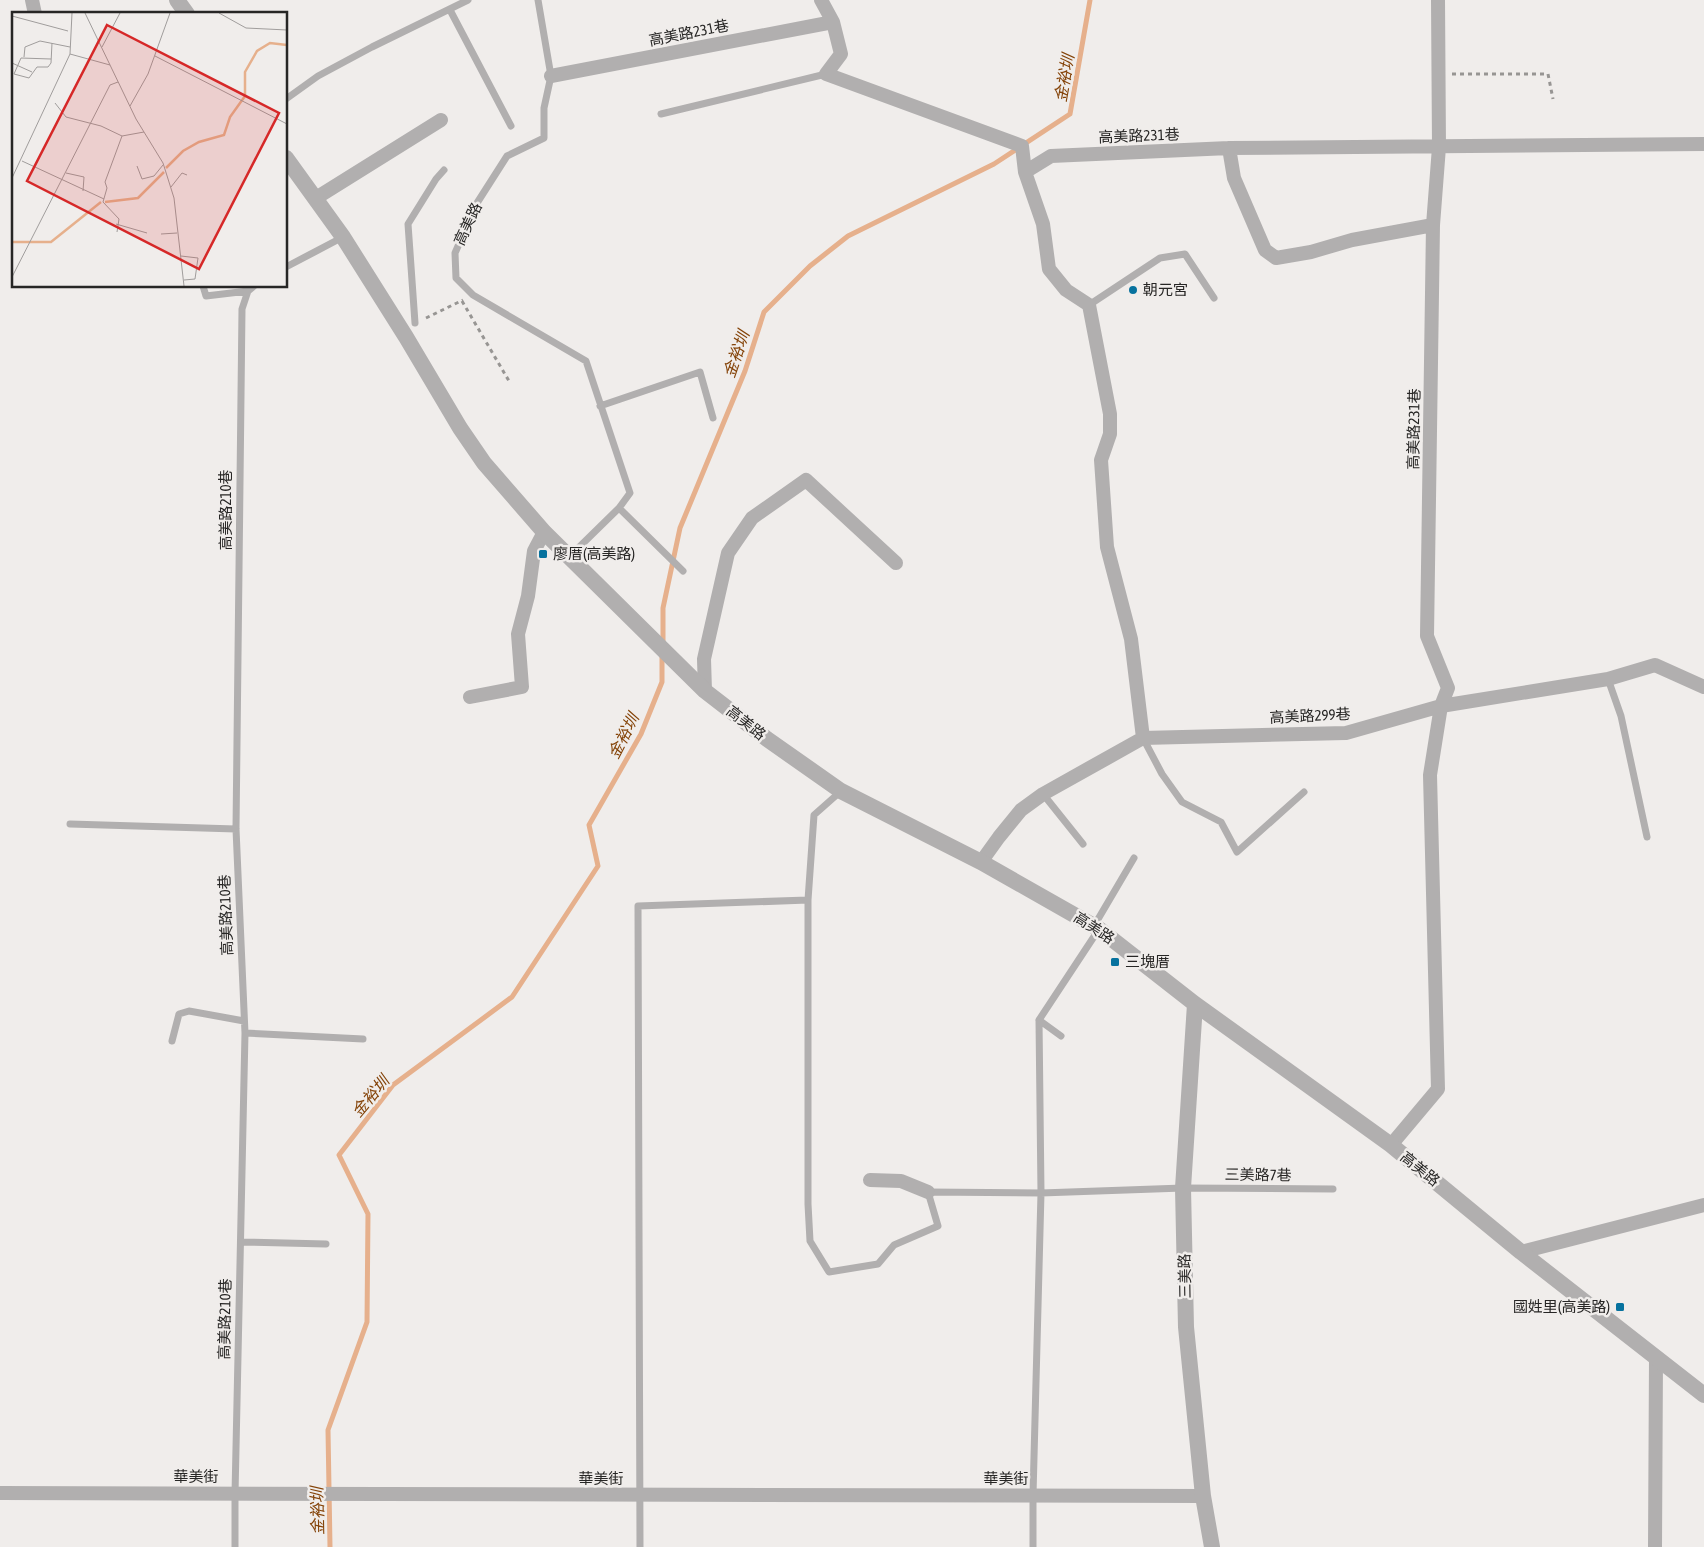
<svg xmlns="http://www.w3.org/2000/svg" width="1704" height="1547" font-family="'Asap Condensed','Noto Sans TC',sans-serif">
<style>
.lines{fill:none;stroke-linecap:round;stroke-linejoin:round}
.stream{stroke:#e6b08c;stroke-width:5}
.path{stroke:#979593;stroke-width:3;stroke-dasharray:4 4;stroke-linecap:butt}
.service{stroke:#b1afaf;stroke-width:7}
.minor{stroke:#b1afaf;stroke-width:14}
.tertiary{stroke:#b1afaf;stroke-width:16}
.poi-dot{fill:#07729e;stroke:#f0edeb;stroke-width:2}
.labels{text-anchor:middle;stroke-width:5;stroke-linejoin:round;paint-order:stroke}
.street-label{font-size:15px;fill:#272625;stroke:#f0edeb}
.poi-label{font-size:15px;fill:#272625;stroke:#f0edeb;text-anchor:start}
.water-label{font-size:16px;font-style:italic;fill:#844308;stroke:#f0edeb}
.inset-river{fill:none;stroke:#e6b08c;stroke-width:2.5}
.inset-road{fill:none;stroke:#a09d9c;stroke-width:1}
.view{fill:#d62828;fill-opacity:0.15;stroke:#d62828;stroke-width:2.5}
.inset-edge{fill:none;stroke:#272625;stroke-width:2.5}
</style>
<rect width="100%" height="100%" fill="#f0edeb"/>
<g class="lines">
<path class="stream" d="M663,644V608L680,528L745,371L764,312L810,266L848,236L994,164L1070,114L1090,0
M330,1547L328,1430L367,1322L368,1214L339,1155L393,1085L512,997L598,866L589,825L641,734L662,682V655"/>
<path class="path" d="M1452,74H1548L1553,99
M462,301L509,381
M426,318L463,300"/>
<path class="service" d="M538,0L551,76L544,108V138L507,156L477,203L455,253L456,278L473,295L586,361L630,493L619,508L570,556
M450,10L511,126
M286,99L318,76L372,47L468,0
M661,114L826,74
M286,267L343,237
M203,286L206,296L248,291
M1089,305L1160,258L1185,254L1214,298
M415,323L408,224L436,179L444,170
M600,406L700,372L713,418
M619,508L683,571
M1608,679L1621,716L1647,837
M1143,738L1162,774L1182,802L1221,822L1237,852L1304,792
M840,792L814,815L808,900V1204L810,1241L829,1272L878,1264L894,1245L938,1226L928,1192L1041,1193L1183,1188L1333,1189
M1043,794L1083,844
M70,824L236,829
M1094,926L1134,858
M1039,1020L1061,1036
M245,1033L363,1039
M172,1041L179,1014L189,1011L244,1021
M241,1242L326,1244
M235,1547V1494L245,1033L236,829L242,309L248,291L254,286
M640,1547L638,906L808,900
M1033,1547V1495L1041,1193L1039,1020L1099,929"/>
<path class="minor" d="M32,0L35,14
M821,0L833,22L841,54L826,74L1022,146L1025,172L1043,224L1049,269L1066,290L1089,305L1110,414V434L1101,460L1107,547L1131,639L1143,738
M551,76L833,22
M1229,148L1234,178L1265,250L1276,258L1311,252L1352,240L1433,225
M1025,172L1051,156L1229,148L1704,144
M316,198L441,120
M705,691L704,659L728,553L752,518L806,480L896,563
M470,697L522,687L518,634L528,596L534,551L544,532
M981,862L999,837L1021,810L1043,794L1143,738L1346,733L1441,706L1608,679L1655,665L1704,687
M1391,1145L1438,1089L1430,775L1441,706L1448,688L1427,636L1433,225L1439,147L1438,0
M870,1180L901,1181L928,1192
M1521,1252L1704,1205
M0,1493L1203,1496
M1655,1547L1656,1358"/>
<path class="tertiary" d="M177,0L187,14
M286,158L343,237L406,337L460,428L484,463L544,532L705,691L767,739L841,791L981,862L1099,929L1195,1004L1391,1145L1521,1252L1704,1395
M1195,1004L1183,1188L1186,1327L1203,1496L1212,1547"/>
</g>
<g class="poi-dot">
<circle cx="1133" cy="290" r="5"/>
<rect x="538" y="549" width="10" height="10" rx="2.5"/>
<rect x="1110" y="957" width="10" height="10" rx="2.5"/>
<rect x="1615" y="1302" width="10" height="10" rx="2.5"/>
</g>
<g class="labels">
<g class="street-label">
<text transform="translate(689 33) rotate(-11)" y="5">高美路231巷</text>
<text transform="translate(1139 136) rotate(-2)" y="5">高美路231巷</text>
<text transform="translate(468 224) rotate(-65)" y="5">高美路</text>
<text transform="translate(1414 429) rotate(-89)" y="5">高美路231巷</text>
<text transform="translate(226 510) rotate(-90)" y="5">高美路210巷</text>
<text transform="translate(1310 716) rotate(-3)" y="5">高美路299巷</text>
<text transform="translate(746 723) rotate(38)" y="5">高美路</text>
<text transform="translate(226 915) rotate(-92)" y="5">高美路210巷</text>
<text transform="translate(1094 928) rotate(33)" y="5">高美路</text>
<text transform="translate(1420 1169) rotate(39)" y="5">高美路</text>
<text transform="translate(1258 1175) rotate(1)" y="5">三美路7巷</text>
<text transform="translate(1185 1276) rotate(-91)" y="5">三美路</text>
<text transform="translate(225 1319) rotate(-89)" y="5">高美路210巷</text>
<text x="196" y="1482">華美街</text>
<text x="601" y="1484">華美街</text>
<text x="1006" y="1484">華美街</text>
</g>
<g class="poi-label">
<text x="1143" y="295">朝元宮</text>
<text x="553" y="559">廖厝(高美路)</text>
<text x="1125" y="967">三塊厝</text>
<text x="1610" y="1312" text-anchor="end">國姓里(高美路)</text>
</g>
<g class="water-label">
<text transform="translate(1064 78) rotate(-80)" y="6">金裕圳</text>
<text transform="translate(736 354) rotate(-71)" y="6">金裕圳</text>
<text transform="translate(623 736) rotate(-63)" y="6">金裕圳</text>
<text transform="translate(370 1096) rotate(-50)" y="6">金裕圳</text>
<text transform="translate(317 1511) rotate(-91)" y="6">金裕圳</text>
</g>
</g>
<g transform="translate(12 12)">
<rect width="275" height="275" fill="#f0edeb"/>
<path class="inset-river" d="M154,156L171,139L187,130L212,123L218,105L233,84V60L245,39L258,31L275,33M93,190L126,186L152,160M0,230H39L89,190"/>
<path class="inset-road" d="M73,1L124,107L151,151L162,186L172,274M207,1L234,16L275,18M0,4L56,19M90,35L108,1M58,42L98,53M143,44L275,112M12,45L13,35L28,29L58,35M39,47L9,46L2,62L17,66L25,55H36L39,51L40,31M0,51L20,60M43,91L54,105L89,114L110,124L132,120M118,94L136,62L158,1M10,149L92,187M125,154L130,167L142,164L151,153M54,161L72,165L71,179M0,166L58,42L60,1M159,175L170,161L175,163M104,212L135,221M105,220L107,207L91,190L95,176L93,170L110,124M149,222L165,221M169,244L186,246L183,267L172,268M0,265L98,73L106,70"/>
<path class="view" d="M95,13L267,101L187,257L15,169Z"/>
<rect width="275" height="275" class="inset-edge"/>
</g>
</svg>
